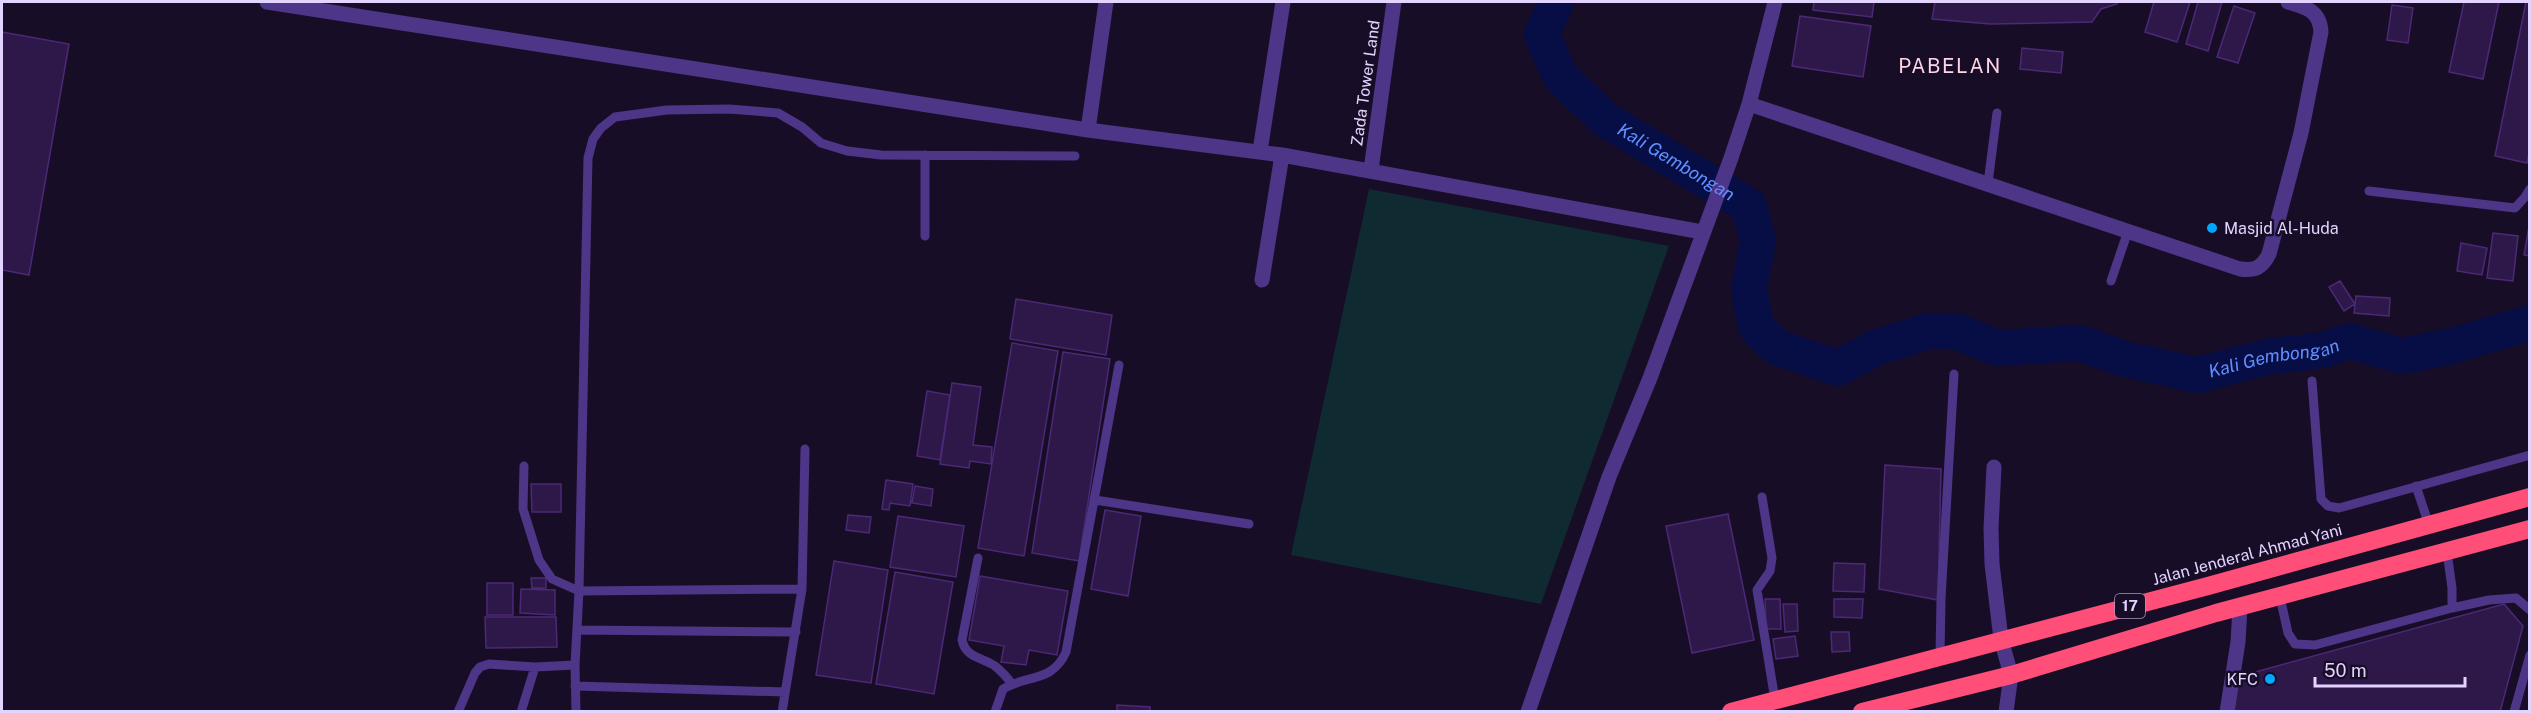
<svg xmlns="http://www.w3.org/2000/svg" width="2531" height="713" font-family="'Public Sans',sans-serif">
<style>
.green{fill:#102a31}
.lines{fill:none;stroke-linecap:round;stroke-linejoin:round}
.river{stroke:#070e46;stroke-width:36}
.building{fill:#2e1849;stroke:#4b2976;stroke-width:1.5}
.lane{stroke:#4d3588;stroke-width:9}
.street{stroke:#4d3588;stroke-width:15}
.highway{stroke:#ff4e78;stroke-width:18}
.poi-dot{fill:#00a7fe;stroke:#180d26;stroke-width:2}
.labels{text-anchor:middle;stroke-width:5;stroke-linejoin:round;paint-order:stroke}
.shield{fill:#180d26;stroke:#a698be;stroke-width:1.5}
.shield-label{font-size:15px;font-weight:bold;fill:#e3d3ff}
.street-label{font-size:16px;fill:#e3d3ff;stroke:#180d26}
.poi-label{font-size:16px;fill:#e3d3ff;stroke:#180d26;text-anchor:start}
.water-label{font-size:18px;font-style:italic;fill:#618fff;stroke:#180d26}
.quarter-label{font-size:20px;letter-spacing:1.5px;fill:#ffd5e5;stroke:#180d26}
</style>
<rect width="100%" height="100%" fill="#180d26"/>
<path class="green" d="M1369,189L1669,246L1541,604L1291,555Z"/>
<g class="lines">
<path class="river" id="s1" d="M1556,2L1542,34L1560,76L1606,120L1749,206L1758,241L1749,289L1756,327L1776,347L1838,368L1875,348L1928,331H1956L1997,348L2080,343L2124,359L2197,375L2271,356L2324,350L2349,341L2402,356L2448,347L2530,323"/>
</g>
<path class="building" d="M1814,2H1874L1872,17L1813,10Z
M1935,2H2117V4L2101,9L2092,22L1990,24L1932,19Z
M2154,2H2190L2177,42L2145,32Z
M2198,2H2222L2208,51L2186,44Z
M2464,2H2499L2483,79L2449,72Z
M2526,2H2530V149L2527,163L2495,156Z
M2392,5L2413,8L2408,43L2387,40Z
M2234,6L2255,13L2238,63L2217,57Z
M1800,16L1871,26L1863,77L1792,66Z
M2,32L69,44L29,275L2,270Z
M2022,48L2063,52L2061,73L2020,69Z
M2530,221V256L2524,255Z
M2493,233L2518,236L2513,281L2487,278Z
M2461,243L2487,248L2482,275L2457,271Z
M2340,281L2355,304L2344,311L2329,287Z
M2356,296L2390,298L2389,316L2354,313Z
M1016,299L1112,315L1106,355L1010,339Z
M1012,343L1058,351L1024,556L978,548Z
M1063,352L1110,359L1079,561L1032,553Z
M952,383L981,387L973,445L992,447L991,464L970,461L969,468L940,464Z
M927,391L950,395L940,460L917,456Z
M1885,465L1941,469L1938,600L1879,589Z
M886,480L913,484L910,506L890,503L889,510L882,509Z
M531,484H561V512H532Z
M915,486L933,489L931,506L912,503Z
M1105,510L1141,516L1128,596L1091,589Z
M1728,514L1754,640L1692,653L1666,526Z
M848,515L871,517L869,533L846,530Z
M898,516L964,526L956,577L890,567Z
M834,561L888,570L871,683L816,675Z
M1834,563L1865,564L1864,592L1833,591Z
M895,572L953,582L934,694L876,684Z
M980,576L1068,591L1057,655L1029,650L1026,665L1001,662L1004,646L969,640Z
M531,578H546V588H532Z
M487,583H513V615H487Z
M521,589L555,590V615L520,613Z
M1765,599H1780L1781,629H1766Z
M1834,599H1863L1862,618L1834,617Z
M1783,604H1797L1798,631L1785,632Z
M2504,604L2523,626L2500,712H2229L2233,678Z
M485,617H556L557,647L486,648Z
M1831,632H1849L1850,651L1832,652Z
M1795,636L1798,656L1776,659L1773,639Z
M1117,705L1150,707V712H1117Z"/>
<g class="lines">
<path class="lane" d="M1988,183L1997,113
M2369,191L2515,208L2525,197L2530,189
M925,236V155
M2111,281L2128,231
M2312,381L2321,499L2328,506L2339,508L2530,455
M524,466L523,509L539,560L552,579L579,591L575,665L576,712
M2416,486L2429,525
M1762,497L1772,558L1770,571L1757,590L1775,700
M1095,500L1249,524
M978,558L962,640C966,658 981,657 995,666C1001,671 1007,677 1012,684
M802,589L579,591L588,158L593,139L601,128L615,117L667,110L729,109L778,113L802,127L821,143L847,151L881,155L1075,156
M2280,597L2288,633L2295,644L2315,645L2452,608V588L2447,552
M2452,608L2489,600L2516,598L2530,610
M578,630L796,632
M1940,656L1941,599L1954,374
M575,686L785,692
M458,712L475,673L480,667L489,664L535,667L575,665
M521,712L535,667
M782,712L802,589L805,449
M995,712L1003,689C1028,674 1052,683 1066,652L1119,365
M2514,712L2530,655"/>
<path class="street" d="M267,2L1088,130L1282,155L1702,232
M1749,104L2240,269C2255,271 2262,268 2269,254L2301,133L2321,32C2320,11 2306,7 2288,2
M1088,130L1106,2
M1260,151L1283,2
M1371,170L1394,2
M1262,280L1282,155
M1994,467L1991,528L1992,564L2001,639L2011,675L2006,712
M1528,712L1609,477L1650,378L1731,158L1749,104L1775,2
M2227,712L2238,642L2240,608"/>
<path class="highway" d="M1731,712L2208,586L2530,497
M1862,712L2011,675L2216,613L2530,529"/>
</g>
<g class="poi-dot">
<circle cx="2212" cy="228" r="6"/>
<circle cx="2270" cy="679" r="6"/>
</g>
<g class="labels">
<rect class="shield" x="2115" y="594" width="30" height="24" rx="4.5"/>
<g class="shield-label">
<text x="2130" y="611">17</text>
</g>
<g class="street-label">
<text transform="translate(1365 83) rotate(-82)" y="6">Zada Tower Land</text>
<text transform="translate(2247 554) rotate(-15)" y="6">Jalan Jenderal Ahmad Yani</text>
</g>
<g class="poi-label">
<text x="2224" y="234">Masjid Al-Huda</text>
<text x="2258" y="685" text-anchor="end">KFC</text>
</g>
<g class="water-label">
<text dy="6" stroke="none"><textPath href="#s1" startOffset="226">Kali Gembongan</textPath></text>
<text dy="6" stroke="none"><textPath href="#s1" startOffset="982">Kali Gembongan</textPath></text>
</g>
<g class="quarter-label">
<text x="1950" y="73">PABELAN</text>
</g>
</g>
<rect width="2531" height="713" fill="none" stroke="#e3d3ff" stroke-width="6"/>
<path d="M2315 677v9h150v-9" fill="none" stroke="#e3d3ff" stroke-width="3"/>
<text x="2324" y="677" font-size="18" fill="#e3d3ff" stroke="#180d26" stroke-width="4.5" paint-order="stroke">50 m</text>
</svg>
